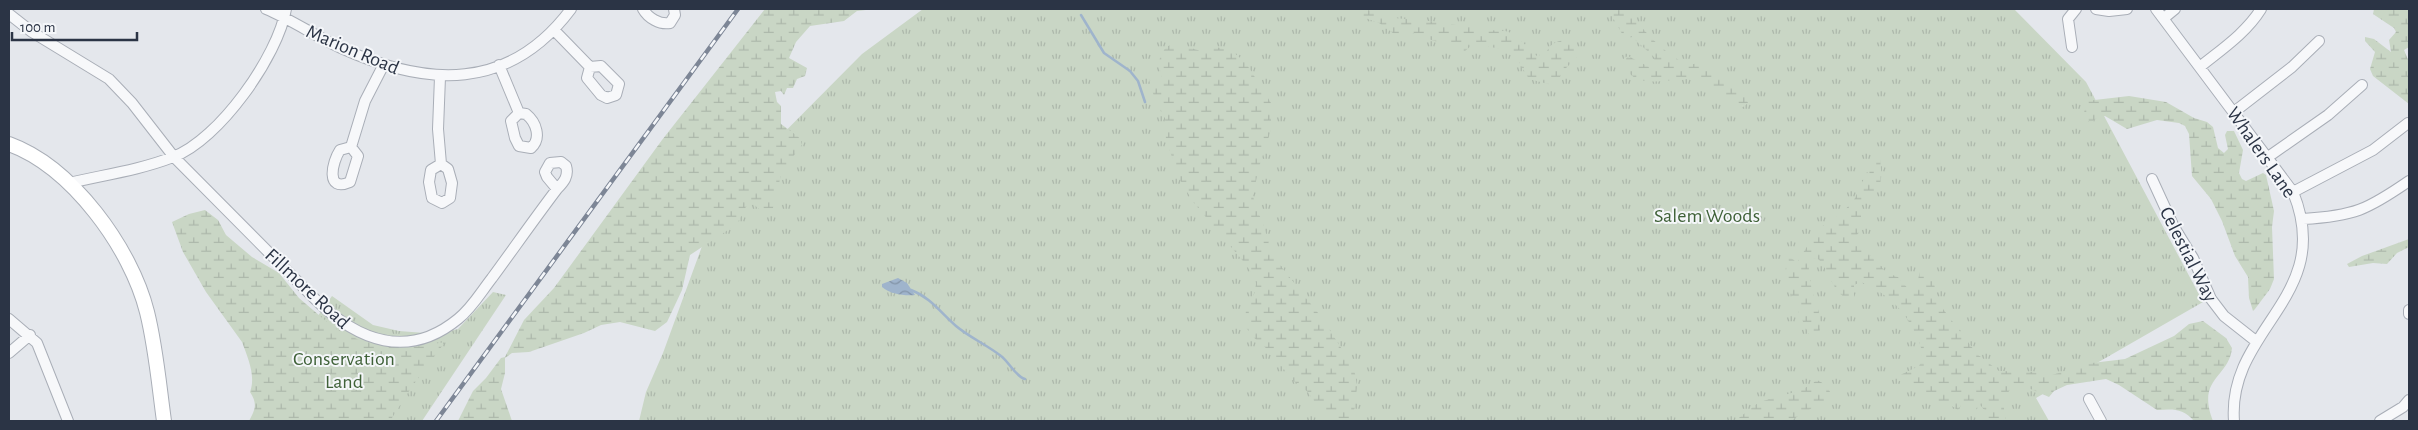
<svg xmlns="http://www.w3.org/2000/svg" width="2418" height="430" font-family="'Alegreya Sans',sans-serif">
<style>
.grass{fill:url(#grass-tufts)}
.wetland{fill:url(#wetland-marsh)}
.water{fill:url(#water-waves)}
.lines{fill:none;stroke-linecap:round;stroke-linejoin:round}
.stream{stroke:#9fb4cc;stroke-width:2.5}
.street-casing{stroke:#a9aeb7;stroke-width:12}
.secondary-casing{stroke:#a9aeb7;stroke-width:16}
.street{stroke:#f7f8fa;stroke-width:10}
.secondary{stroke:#fff;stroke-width:14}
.rail-casing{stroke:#7d8696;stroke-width:4.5}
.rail{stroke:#f4f6f9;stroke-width:2.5;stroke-dasharray:8;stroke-linecap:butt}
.labels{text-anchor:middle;stroke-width:4;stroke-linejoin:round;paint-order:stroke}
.street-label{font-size:20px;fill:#2b3445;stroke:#f4f6f9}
.park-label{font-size:20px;fill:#3f6138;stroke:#f4f6f9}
</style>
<defs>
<pattern id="grass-tufts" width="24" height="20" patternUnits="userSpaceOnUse" patternTransform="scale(1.25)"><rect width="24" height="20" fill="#c9d6c5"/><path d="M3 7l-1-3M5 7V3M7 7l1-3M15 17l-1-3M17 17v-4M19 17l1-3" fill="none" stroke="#adb8ab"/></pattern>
<pattern id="wetland-marsh" width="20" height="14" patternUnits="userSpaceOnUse" patternTransform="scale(1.25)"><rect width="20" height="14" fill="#c9d6c5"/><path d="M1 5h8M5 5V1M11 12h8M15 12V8" fill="none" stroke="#adb8ab"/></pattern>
<pattern id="water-waves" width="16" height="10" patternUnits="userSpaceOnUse" patternTransform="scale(1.25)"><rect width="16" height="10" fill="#9fb4cc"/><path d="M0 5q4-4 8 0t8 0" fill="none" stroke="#8293a7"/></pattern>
</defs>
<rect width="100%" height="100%" fill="#e4e7ec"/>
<path class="grass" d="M923,9H2014L2086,82L2203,302L2036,398L2049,421H639L646,392L663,353L720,197L862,54Z
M493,292L506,295L422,421H285L269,385L332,296L373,325L399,331L438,334L458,329Z"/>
<path class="wetland" d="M765,9H892L866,10L857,11L844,21L810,26L796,42L789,58L807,68L805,76L797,79L793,88H787L784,95L781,91L775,92L777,102L781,106V124L800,138L802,145L782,171L772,212L765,214L751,202L745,208L737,224L690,255L682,290L667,322L655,331L620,322L601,325L584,333L529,352L512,353L505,358V373L501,389L512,421H458L473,391L486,378L501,358L505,357L524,320L554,288L662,140Z
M1356,9H1365L1393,18L1422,20L1498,31C1515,28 1524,46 1537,56L1546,53C1551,40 1567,36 1577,46V57L1566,68L1555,84L1552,85L1529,79L1516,57L1502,49L1473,44L1464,52C1453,44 1417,38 1411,32C1410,31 1409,28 1407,27L1397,36L1379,23L1354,14L1351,11Z
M1608,9H1631C1634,25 1674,62 1690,65L1705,61L1743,93L1748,103L1743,107H1736C1725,98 1719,86 1703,81C1679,72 1628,99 1624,58L1628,56L1651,68L1655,67L1654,57L1632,37L1625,39Z
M2374,9H2409V47L2404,50L2409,62V104L2373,76L2370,69L2375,52L2365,41V37L2374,39L2391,52L2389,40L2396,32L2394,28L2373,14Z
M1174,43L1201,51L1216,47L1232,51L1246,63L1271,103V130L1259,167L1253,195L1255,206L1263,223L1272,255L1322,318L1354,368L1357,386L1355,407L1350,421H1338L1321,412L1308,392L1291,379L1273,354L1252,336L1245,326L1246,309L1255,292L1256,283L1248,267L1194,203L1180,180L1166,140L1165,117L1157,106L1149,80L1157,81L1162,76C1156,62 1160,48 1174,43Z
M2129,96L2166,102L2194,118L2207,122L2213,127L2218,148L2224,153L2228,149L2225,135L2227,131H2234L2243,150L2239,173L2242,179L2246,181L2263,173L2266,175L2274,211L2272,227L2274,279L2270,289L2255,309L2253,311L2249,298L2248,277L2235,256L2222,221L2211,199L2192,176L2189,134L2185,126L2179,123L2157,120L2127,129L2105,116L2098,117L2092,122L2083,120L2086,101Z
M1877,156L1880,159C1881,170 1884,185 1874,193C1870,197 1864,198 1862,204C1858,214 1866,226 1857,235L1860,244L1887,273L1898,277L1909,290L1916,289L1920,271H1932L1937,301L1977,354L1999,371L2032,372L2052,375L2092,363L2125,359L2174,336L2189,324L2203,321L2226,338L2232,348C2229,378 2196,378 2213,421H2194C2183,408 2173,409 2157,410L2119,385L2106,379L2067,385L2054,391L2049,397L2024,386L2012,388C2002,397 2003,409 2006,421H1988L1986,411L1980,405L1976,410H1973L1963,402L1958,410L1947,403L1933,402L1898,380V376L1919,366C1924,358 1922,348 1918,340C1908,313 1888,293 1861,282L1854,285V298L1850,300C1830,292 1831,270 1817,258L1810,260C1803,286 1831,320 1816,338L1810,337L1789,291L1785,274L1787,259L1790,257L1796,262L1798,261L1818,229L1841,214L1854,200L1867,172L1869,174L1874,157Z
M205,210L218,220L226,235L252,257L279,273L299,298L334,328L359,340L380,345L409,348L445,342L411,388L390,421H249C255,410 258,404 250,392C256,376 248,358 242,342L206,292L183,252L172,222L189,214Z
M2409,239V247L2397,253L2387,264L2373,263L2349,267L2347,264L2362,256Z
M1817,380C1824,383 1828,387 1831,394L1829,398L1790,421H1735L1759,402L1802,390Z"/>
<path class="water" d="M898,278L907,283L915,295C904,296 890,294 882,287V284Z"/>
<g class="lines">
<path class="stream" d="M1081,15L1104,53L1130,71L1138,81L1145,102
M911,290C930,297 941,313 956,326C969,337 987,345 1001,356C1009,362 1016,377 1025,379"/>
<g class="street-casing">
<path id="street" d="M266,9C292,20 315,36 341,48C427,87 509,92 571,9
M643,9C648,18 660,25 670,23L675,15L674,9
M2096,9L2109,11L2127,9
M2156,9L2293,192C2336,297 2227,328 2234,421
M9,14L32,32L109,79L132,103L174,157L316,300C358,341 408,360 458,319C472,308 481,292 492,278C514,248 535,218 557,189L547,177L545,172L550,163L561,162L566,166C569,176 564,182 557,189
M2164,18L2175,9
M554,30L590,67L587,78L601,95L607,98L616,95L619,84L601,66L590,67
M2072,47L2068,19L2076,9
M499,65L519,113L511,121L515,138L519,146L531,148C542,138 536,122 526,114L519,113
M2201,66C2222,49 2246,33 2261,9
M440,77L438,129L441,164L448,169L452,183L450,198L442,203L432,198L429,182L431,170L441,164
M2234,112L2292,67L2319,41
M351,147L358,156L350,182C325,193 332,162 340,150L351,147L365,101L383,66
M2268,157L2328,115L2362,85
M2152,179L2174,227L2193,258L2211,299L2224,316L2257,342
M69,183C103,175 140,170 173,157C219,140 278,56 286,9
M2293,192L2373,150L2408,123
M2303,219C2354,216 2367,210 2409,181
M2409,310V314
M9,319L37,343L68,421
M9,353L30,335
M2089,399L2101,421
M2380,421L2403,407L2409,400"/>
</g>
<g class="secondary-casing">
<path id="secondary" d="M9,144C72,167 131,248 147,312C156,348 159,385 164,421"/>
</g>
<use href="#street" class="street"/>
<use href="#secondary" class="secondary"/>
<g class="rail-casing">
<path id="rail" d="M436,421L738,9"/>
</g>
<use href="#rail" class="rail"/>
</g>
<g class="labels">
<g class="street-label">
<text transform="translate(353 49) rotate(23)" y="7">Marion Road</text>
<text transform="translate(2262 152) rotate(55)" y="7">Whalers Lane</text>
<text transform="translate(2189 254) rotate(63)" y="7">Celestial Way</text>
<text transform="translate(308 288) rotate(43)" y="7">Fillmore Road</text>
</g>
<g class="park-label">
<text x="1707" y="222">Salem Woods</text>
<text x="344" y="365">Conservation<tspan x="344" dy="23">Land</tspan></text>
</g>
</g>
<rect width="2418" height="430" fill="none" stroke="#2b3445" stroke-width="20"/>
<path d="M12 32v8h125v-8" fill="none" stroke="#2b3445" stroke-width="2.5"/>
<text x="20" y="32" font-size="15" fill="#2b3445" stroke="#f4f6f9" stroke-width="4" paint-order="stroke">100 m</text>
</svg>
